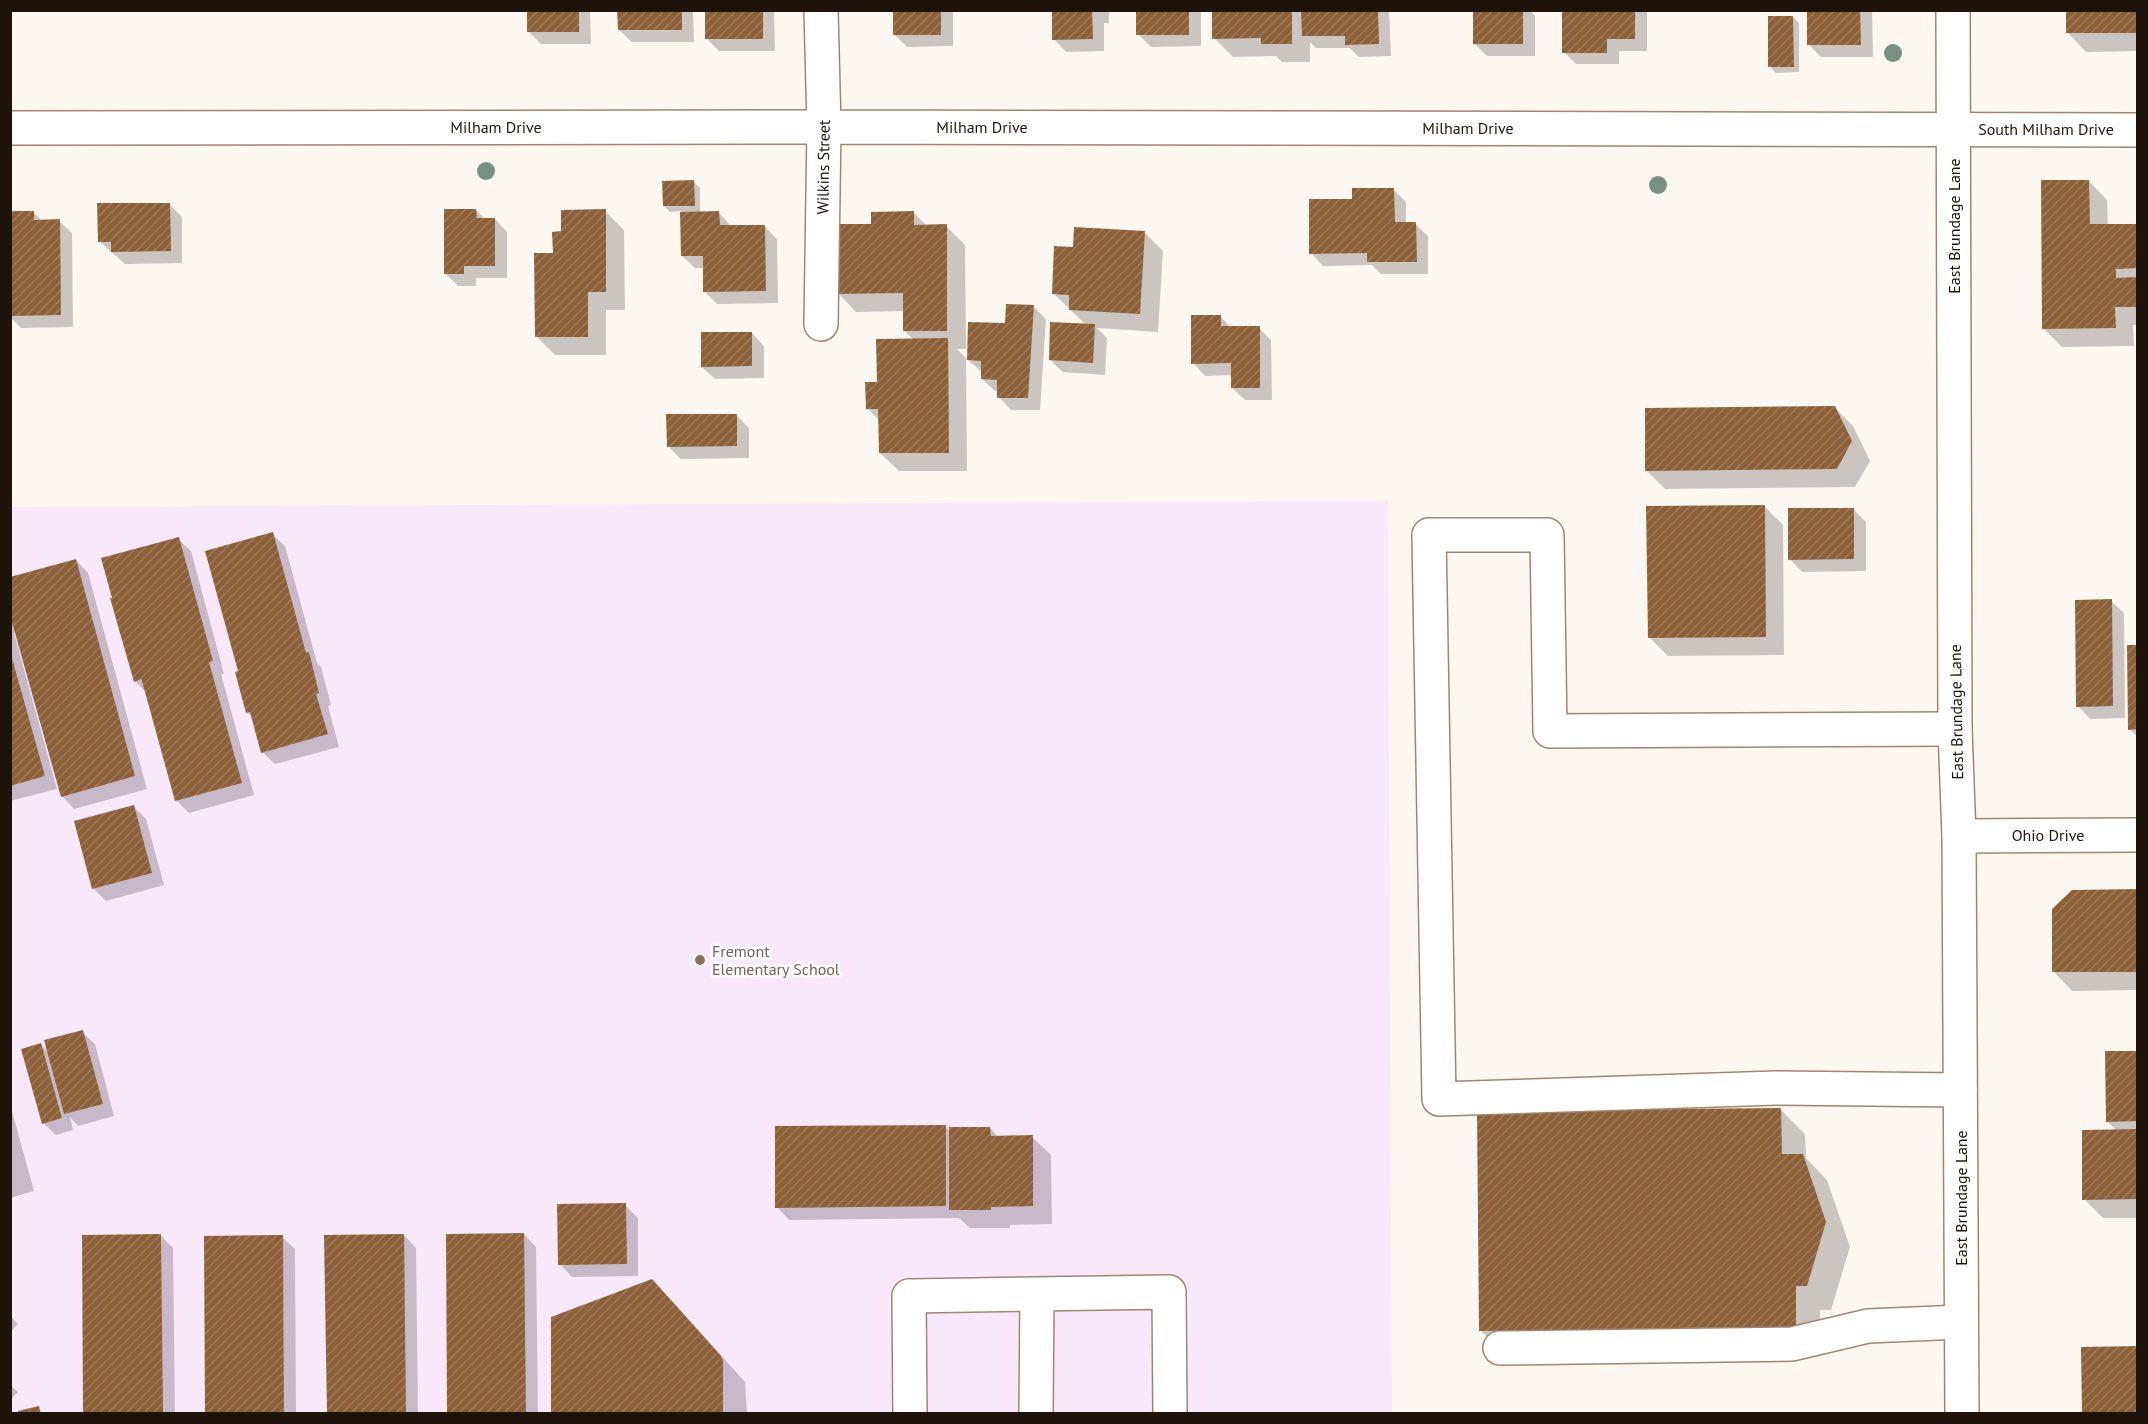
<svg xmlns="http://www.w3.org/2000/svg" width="2148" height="1424" font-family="'PT Sans',sans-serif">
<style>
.education{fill:#f9e8fa}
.shadow{fill:#0003}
.building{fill:url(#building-hatch)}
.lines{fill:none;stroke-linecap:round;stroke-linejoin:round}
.minor-casing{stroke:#a1866f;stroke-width:36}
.major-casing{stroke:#a1866f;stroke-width:36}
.minor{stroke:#fff;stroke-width:33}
.major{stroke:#fff;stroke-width:33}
.tree{fill:#749183}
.education-dot{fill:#8d6e63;stroke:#fff;stroke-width:2}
.labels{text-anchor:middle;stroke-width:5;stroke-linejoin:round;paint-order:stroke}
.street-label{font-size:16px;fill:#1f140c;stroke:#fff}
.education-label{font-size:16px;fill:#785e54;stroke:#fff;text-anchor:start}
</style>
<defs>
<pattern id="building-hatch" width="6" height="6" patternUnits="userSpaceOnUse" patternTransform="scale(1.5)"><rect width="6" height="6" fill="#8e6037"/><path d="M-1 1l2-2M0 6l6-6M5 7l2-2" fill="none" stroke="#9c7a5d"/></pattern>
</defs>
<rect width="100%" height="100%" fill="#fdf7f2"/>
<path class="education" d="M1388,501L1392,1413H11L10,507Z"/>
<path class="shadow" d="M529,10H590L591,44H541L529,32Z
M619,10H693L694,42H632L619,30Z
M706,10H774L775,51H719L707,39Z
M894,10H953V46L907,47L894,34Z
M1054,10H1109V23H1104V51L1066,52L1054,39Z
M1138,10H1201V46L1151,47L1138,34Z
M1214,10H1389L1391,56L1359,57L1350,48H1316L1310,42V62H1282L1276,56L1233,57L1214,38Z
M1474,10H1530L1535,16V56H1487L1475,44Z
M1564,10H1647V51H1619V64H1576L1564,52Z
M1808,10H1872L1873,57H1821L1809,45Z
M2138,10V51L2086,52L2068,33Z
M1793,17L1799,23V72L1776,73L1770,67Z
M2089,181L2107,200L2108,226L2138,225V325H2133L2134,346L2062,347L2044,329Z
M694,182L700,188V213H719L731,226L765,227L777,239L778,303L717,304L704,291V268H695L682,256L681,211L670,212L664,206Z
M1393,189L1406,202V224H1415L1428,236V274H1381L1372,265L1323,266L1311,253L1353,200Z
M169,204L182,217V263L125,264L99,241Z
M476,210L485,219H495L507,232V278H476V286H458L446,274Z
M605,211L624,230L625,310H606V355H555L536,336L555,255L563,232Z
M10,212H33L42,221H59L72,233L73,327L21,328L10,317Z
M914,213L927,226H946L965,245L966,349H957L966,358L967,471H899L880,453V421L867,408L879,384L914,340L904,331V311L856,312L838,293L873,226Z
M1144,232L1163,251L1158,332L1097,328L1107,338L1105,375L1063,372L1050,360L1086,325L1053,293L1074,249Z
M1033,306L1046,319L1040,410H1011L999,397V391H995L982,379V372L968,360Z
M1221,317L1231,328H1259L1271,340L1272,400H1245L1232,388V375L1205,376L1193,363Z
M752,333L764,346V378L715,379L702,367Z
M1834,407L1853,426L1870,461L1855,487L1665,489L1647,471Z
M736,415L749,428V458L681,459L668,446Z
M1764,506L1783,525L1784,655L1668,656L1649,637Z
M1853,509L1866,522V571L1802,572L1790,559Z
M272,534L285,546L317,663L321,667L331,705L328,706L339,747L275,764L262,752L253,717L247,712L240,672Z
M178,539L191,551L224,674H221L254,795L189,813L176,800L147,693L135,681Z
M76,560L88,573L147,789L74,809L62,796L17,633H14L57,789L10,801V578Z
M2111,601L2124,613L2125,718L2090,719L2078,706Z
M2138,646V737L2129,729Z
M133,806L146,819L164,885L106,901L93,888Z
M2138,891V990L2072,991L2054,972Z
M82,1032L95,1044L114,1116L78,1126L70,1117L73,1130L56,1135L43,1123L41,1045L49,1053Z
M2138,1052V1218H2103L2084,1199L2117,1131L2107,1121Z
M10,1104L34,1191L10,1198Z
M1781,1110L1805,1134L1806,1158L1827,1180L1850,1247L1831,1310H1820V1351L1505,1354L1480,1330Z
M945,1126L950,1132L990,1128L998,1137H1032L1051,1155L1052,1224L1010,1225V1228H970L959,1218L789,1220L777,1207Z
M625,1205L638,1218V1276L572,1277L560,1264Z
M524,1234L536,1247L538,1414H449Z
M404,1235L416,1248L418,1414H328Z
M161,1236L173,1248L175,1414H85Z
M282,1237L295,1249L296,1414H207Z
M652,1280L676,1305L745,1382L747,1414H553Z
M10,1316L18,1324L10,1332Z
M10,1385L18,1392L10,1400Z"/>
<path class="building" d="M527,10H579V32H527Z
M617,10H682V30H618Z
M705,10H763V39H705Z
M893,10H941V35H893Z
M1052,10H1092L1093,39L1052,40Z
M1136,10H1189V35H1136Z
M1212,10H1292V44H1261V38L1212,39Z
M1301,10H1378L1379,44L1345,45V36H1302Z
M1473,10H1523V44H1473Z
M1562,10H1635V39H1607V53H1562Z
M1807,10H1860L1861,45H1807Z
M2066,10H2138V33H2066Z
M1768,16H1793L1794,67H1768Z
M694,180L695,206H663L662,181Z
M2041,180H2089L2090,224H2138V268L2116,269V278L2136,277L2137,307H2115L2116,328L2042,329Z
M1352,188H1394L1395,222H1416L1417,262H1367V253L1309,254V199H1352Z
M97,203H170L171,251L111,252V242H98Z
M444,209H476L477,218H495V266H464V274H444Z
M606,209V292H588V337H535L534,253H553L552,232L561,231V210Z
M10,211H34V220L60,219L61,315L10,316Z
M719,211L720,225H765L766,291L703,292V256H681L680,212Z
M914,211V225L947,224V331H903V293L836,294V224H871V212Z
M1074,227L1145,231L1140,314L1069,310V295L1052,294L1054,246L1073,247Z
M1006,304L1034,305L1028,398H997V380L981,379V361L967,360L968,322L1005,323Z
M1191,315H1221V326H1260V388H1231V363L1191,364Z
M1050,322L1095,324L1093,363L1049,360Z
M701,332H752V366L701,367Z
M948,338L949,453H879L878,409H866L865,382H877L876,339Z
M1835,406L1852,441L1837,469L1645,471V408Z
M666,414H737V446L667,447Z
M1765,505L1766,637L1648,638L1646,506Z
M1788,508H1854V559L1788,560Z
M273,532L306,653L309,652L319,693L316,694L328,734L261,753L250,712L246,713L235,672L238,671L205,551Z
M179,537L213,661L209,662L242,783L175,801L142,681V679L134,682L110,598H112L101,558Z
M76,559L135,776L61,797L10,615V577Z
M2112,599L2113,706L2076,707L2075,600Z
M2127,645H2138V729L2128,730Z
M10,651L45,776L10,786Z
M134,805L152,873L92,889L74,821Z
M2138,889V972H2052V909L2072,890Z
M83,1030L103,1104L64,1114L44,1040Z
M41,1043L62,1118L42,1124L21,1049Z
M2105,1051H2138V1121L2106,1122Z
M1781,1108L1782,1154H1803L1826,1222L1807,1286H1796V1327L1479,1331L1477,1111Z
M946,1125V1206L775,1208V1126Z
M949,1127H990L991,1136L1033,1135V1206L991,1207V1210H949Z
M2138,1129V1199L2082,1200V1130Z
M626,1203L627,1264L558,1265L557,1204Z
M524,1233L526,1414H447L446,1234Z
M161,1234L163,1414H83L82,1235Z
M404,1234L406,1414H327L324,1235Z
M283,1235L284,1414H205L204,1236Z
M652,1279L721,1356L723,1361V1414H551V1317Z
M2138,1346V1414H2082L2081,1347Z
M39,1406L41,1414H19L18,1411Z"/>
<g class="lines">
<g class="minor-casing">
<path id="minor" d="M10,128L824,127L2138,130
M821,324L824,127L821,10
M1955,729L1550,731L1547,535H1429L1439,1099L1776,1088L1960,1090
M1959,836L2138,835
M1500,1348L1792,1344L1868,1326L1961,1322
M910,1414L909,1296L1169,1292L1170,1414
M1036,1414L1037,1294"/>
</g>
<g class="major-casing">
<path id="major" d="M1953,10L1955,729L1959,836L1962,1414"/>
</g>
<use href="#minor" class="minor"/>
<use href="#major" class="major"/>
</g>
<g class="tree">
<circle cx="1893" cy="53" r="9"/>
<circle cx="486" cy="171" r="9"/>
<circle cx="1658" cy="185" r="9"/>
</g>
<circle class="education-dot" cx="700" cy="960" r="6"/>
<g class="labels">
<g class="street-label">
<text x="496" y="133">Milham Drive</text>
<text x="982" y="133">Milham Drive</text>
<text x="1468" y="134">Milham Drive</text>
<text x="2046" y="135">South Milham Drive</text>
<text transform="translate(823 167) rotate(-89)" y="6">Wilkins Street</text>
<text transform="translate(1954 226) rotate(-90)" y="6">East Brundage Lane</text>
<text transform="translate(1956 712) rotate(-91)" y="6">East Brundage Lane</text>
<text x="2048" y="841">Ohio Drive</text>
<text transform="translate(1961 1198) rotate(-90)" y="6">East Brundage Lane</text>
</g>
<g class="education-label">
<text x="712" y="957">Fremont<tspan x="712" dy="18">Elementary School</tspan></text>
</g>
</g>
<rect width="2148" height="1424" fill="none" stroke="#1f140c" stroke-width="24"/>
</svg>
